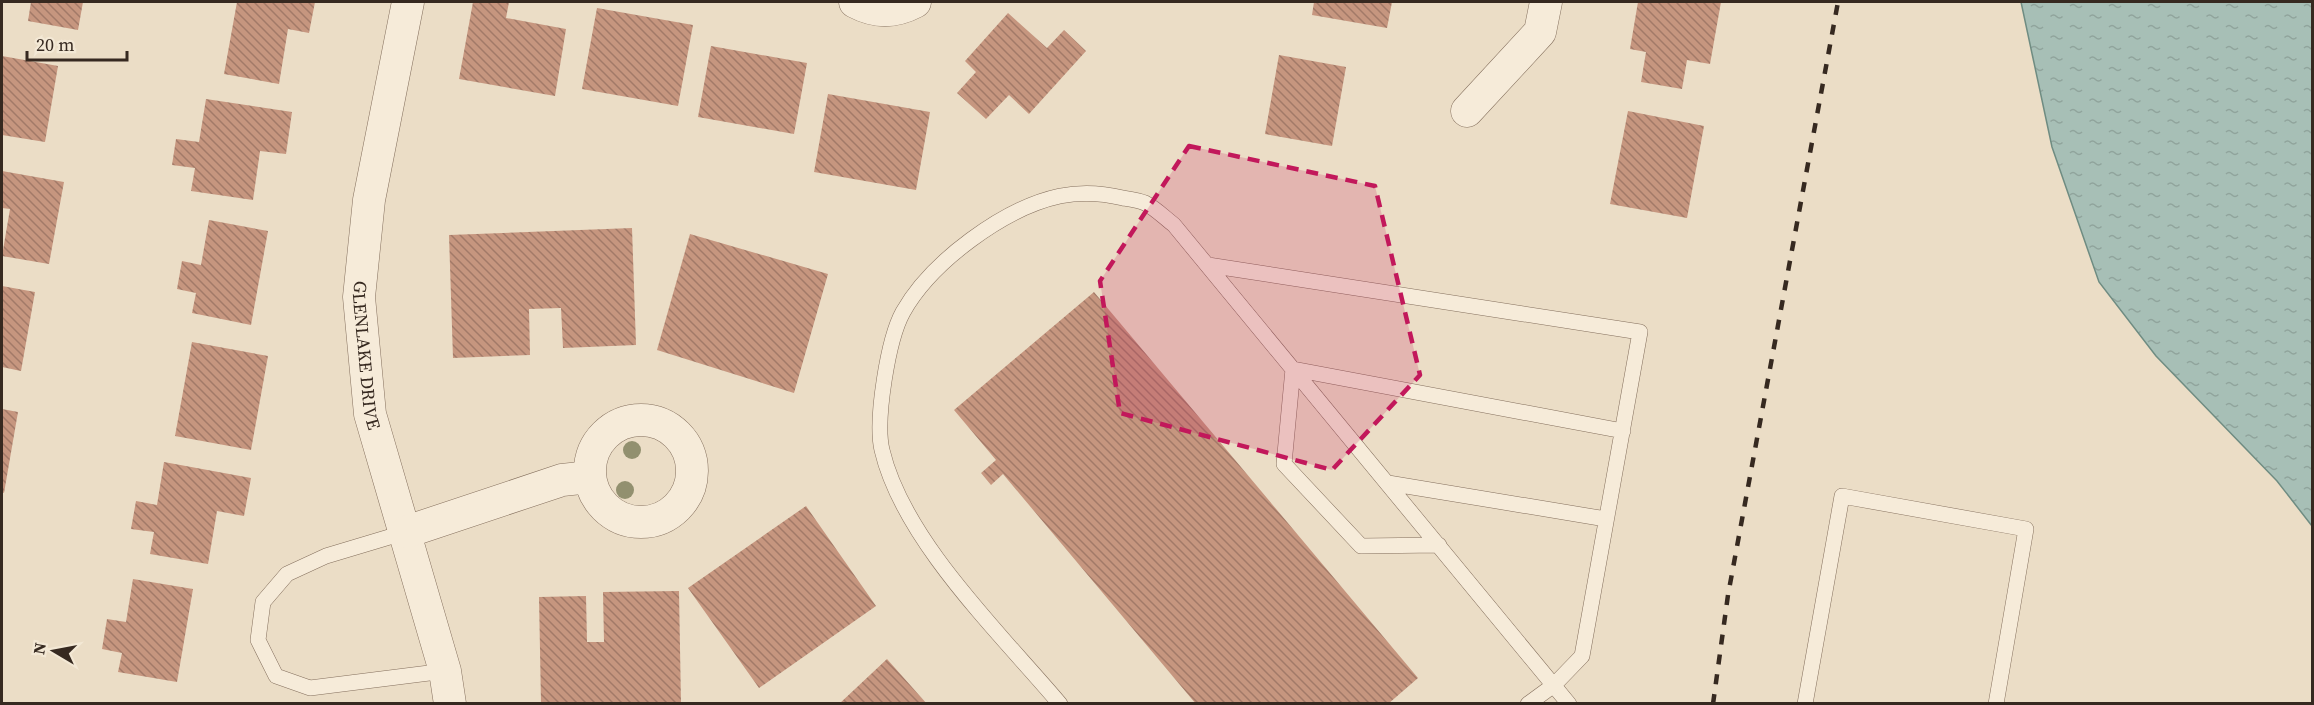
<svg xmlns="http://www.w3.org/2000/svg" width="2314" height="705" font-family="'Source Serif 4',serif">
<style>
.water{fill:url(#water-ripples);stroke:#6f8c82;stroke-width:1.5}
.building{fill:url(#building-back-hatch)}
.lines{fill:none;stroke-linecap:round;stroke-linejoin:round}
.lane-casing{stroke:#846f5d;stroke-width:16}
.street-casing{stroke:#846f5d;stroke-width:33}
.lane{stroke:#f6ebd9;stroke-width:15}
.street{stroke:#f6ebd9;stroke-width:32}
.rail{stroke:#362920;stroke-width:4.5;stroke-dasharray:10 10;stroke-linecap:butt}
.tree{fill:#92906f}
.marked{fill:#c2185b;fill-opacity:0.2;stroke:#c2185b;stroke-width:4.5;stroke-dasharray:12 8;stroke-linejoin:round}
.labels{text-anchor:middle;stroke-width:6;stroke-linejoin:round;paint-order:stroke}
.street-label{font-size:18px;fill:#362920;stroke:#f3e8d5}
</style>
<defs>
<pattern id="water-ripples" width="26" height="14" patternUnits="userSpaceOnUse" patternTransform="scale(1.5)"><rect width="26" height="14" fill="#a7bfb6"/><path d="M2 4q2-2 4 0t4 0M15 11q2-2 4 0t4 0" fill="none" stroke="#90a49c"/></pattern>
<pattern id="building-back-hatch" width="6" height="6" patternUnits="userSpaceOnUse" patternTransform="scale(1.5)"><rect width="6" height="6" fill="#c6967f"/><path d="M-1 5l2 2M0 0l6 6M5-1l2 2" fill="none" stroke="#a27a68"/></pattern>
</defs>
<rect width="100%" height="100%" fill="#ebddc6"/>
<path class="water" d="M2021,2H2312V526L2277,481L2156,356L2099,282L2052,147Z"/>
<path class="building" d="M31,2H83L78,30L28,21Z
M237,2H315L309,33L288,29L279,84L224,74Z
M473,2H509L506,18L566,29L555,96L459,79Z
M1314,2H1392L1387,28L1312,15Z
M1638,2H1721L1710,64L1687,60L1682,89L1641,82L1646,52L1630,49Z
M597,8L693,25L678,106L582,89Z
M1008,13L1047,48L1064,30L1086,51L1029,114L1009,95L986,119L957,93L976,72L965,61Z
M711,46L807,63L794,134L698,117Z
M1279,55L1346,67L1332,146L1265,134Z
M2,56L58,66L45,142L2,135Z
M828,94L930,112L916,190L814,172Z
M206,99L292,112L286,154L260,151L253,200L191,191L195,168L172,165L176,139L199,142Z
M1628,111L1704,126L1687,218L1610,204Z
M2,171L64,182L49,264L2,256L10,209L2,208Z
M209,220L268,231L251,325L192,313L196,293L177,289L182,261L201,265Z
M632,228L636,345L563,348L561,308L529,309L530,355L453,358L449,235Z
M690,234L828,274L794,393L657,350Z
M2,286L35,292L21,371L2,367Z
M1094,292L1418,678L1388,704H1196L1003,474L991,485L981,473L996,460L954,410Z
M192,342L268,356L251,450L175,436Z
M2,409L18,412L4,493L2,492Z
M164,462L251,478L244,516L217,511L208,564L150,554L154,532L131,529L136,501L157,505Z
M806,506L876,606L759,688L688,588Z
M133,579L193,589L177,682L118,672L122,653L102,649L107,619L126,622Z
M679,591L681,704H541L539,597L586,596L587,642H604L603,592Z
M887,659L927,704H839Z"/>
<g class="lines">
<g class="lane-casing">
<path id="lane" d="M1208,265L1640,332L1582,656L1554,685L1528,704
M1388,483L1606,519
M406,532L326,556L287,574L263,602L258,640L276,676L310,688L445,671
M1439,545L1361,546L1284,464L1293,369L1623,431
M1060,704C1000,633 903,540 882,450C875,420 888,339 903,312C931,262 1004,208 1060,196C1081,192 1102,193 1123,198C1130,199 1139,200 1145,203C1155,208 1165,218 1174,225L1569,704
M1805,704L1842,496L2026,529L1996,704"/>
</g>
<g class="street-casing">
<g id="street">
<path id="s1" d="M408,2L369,200L359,297L370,414L445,671L450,704"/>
<path d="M855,2C876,13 894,13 915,2"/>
<path d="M1467,111L1540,32L1546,2"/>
<circle cx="641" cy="471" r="51"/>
<path d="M406,532L562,480L590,477"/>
</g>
</g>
<use href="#lane" class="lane"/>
<use href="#street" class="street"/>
<path class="rail" d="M1713,704L1728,595L1838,2"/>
</g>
<g class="tree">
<circle cx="632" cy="450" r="9"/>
<circle cx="625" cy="490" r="9"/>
</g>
<path class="marked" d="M1189,146L1375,186L1420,375L1332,470L1120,413L1100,281Z"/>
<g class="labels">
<g class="street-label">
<text dy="6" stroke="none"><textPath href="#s1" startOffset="358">GLENLAKE DRIVE</textPath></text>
</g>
</g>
<rect width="2314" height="705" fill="none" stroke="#362920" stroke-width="6"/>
<g transform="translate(54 651) rotate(280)" stroke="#f3e8d5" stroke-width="4.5" paint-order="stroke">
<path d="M0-4.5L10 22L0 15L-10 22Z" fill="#362920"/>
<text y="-9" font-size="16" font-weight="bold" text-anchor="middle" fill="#362920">N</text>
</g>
<path d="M27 51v9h100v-9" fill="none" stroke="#362920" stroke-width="3"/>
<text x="36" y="51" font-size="18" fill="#362920" stroke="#f3e8d5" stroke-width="4.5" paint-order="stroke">20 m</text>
</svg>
